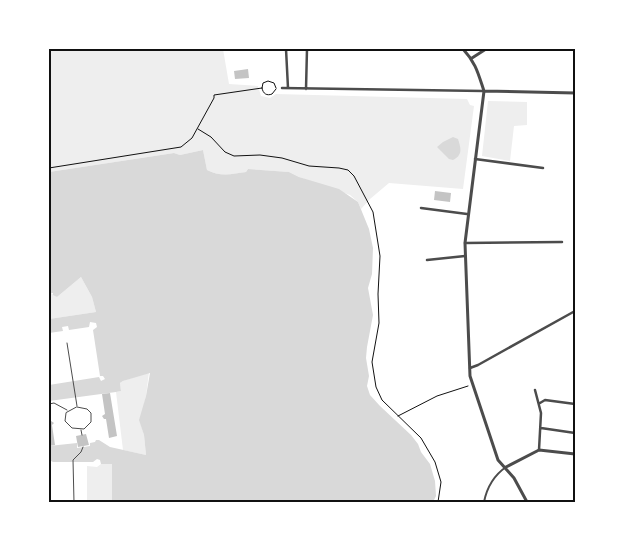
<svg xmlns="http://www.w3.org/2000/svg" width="624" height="551" font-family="Commissioner,sans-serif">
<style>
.green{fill:#eee}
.water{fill:#d9d9d9}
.building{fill:#c4c4c4}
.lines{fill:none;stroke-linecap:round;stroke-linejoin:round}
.path{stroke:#111;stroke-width:1}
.service{stroke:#4c4c4c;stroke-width:1}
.pedestrian{stroke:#4c4c4c;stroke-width:2}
.minor{stroke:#4c4c4c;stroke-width:2.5}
.tertiary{stroke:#4c4c4c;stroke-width:3}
.neatline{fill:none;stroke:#111;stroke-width:2}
</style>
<rect width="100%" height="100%" fill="#fff"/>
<path class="green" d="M49,49H223L229,84L258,86L261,96L270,98L276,94L467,99L470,105L474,106L463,189L389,183L370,199L361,209L358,202L350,195L299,177L289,172L248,169L246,172C232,174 220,177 207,170L203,150L180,155L174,153L49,172Z
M488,101L527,102V125L514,126L510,161L482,156Z
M81,277L92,297L96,312L49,319V294H54L57,297Z
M149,372L146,396L140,421L144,435L146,455L123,450L116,392L121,391L120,383L123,381Z
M101,464H112V502H87V466L97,467Z"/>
<path class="water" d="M453,137L458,139C461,148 463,155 453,160L449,159L437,147L443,142Z
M203,150L207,170C220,177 232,174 246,172L248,169L289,172L299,177L339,189L358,202L369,229L373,248L372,274L368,288L373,315L367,347L366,358L369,376L367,386L370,395L380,406L411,435L418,444L421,452L430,464L435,481L436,496L433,502H112V464H101L100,460L97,459L93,462H53L49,460V446L77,443V448L90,446V443L95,442L96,440H99L110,447L146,455L144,435L139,420L146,396L150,373L123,381L120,383L121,391L116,392L49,401V385L99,377L101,381L105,379L103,376H100L93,330L97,327L96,323L90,322L89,327L69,330L68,326L62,327L63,331L49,333V319L96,312L92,297L81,277L57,297L53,295V293L49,294V172L174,153L180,155Z"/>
<path class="building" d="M248,69L249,78L235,79L234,71Z
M435,191L451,193L450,202L434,200Z
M110,393L117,436L109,438L106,419H104L102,416L105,414L102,394Z
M49,411L51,421L54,423L52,425L55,445L49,446Z
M86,434L89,445L78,447L76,436Z"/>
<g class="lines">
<path class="path" d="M262,88L263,83L268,81L274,83L276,88
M262,88C263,94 267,96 272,94L276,89
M198,129L211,137L225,152L234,156L260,155L282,158L309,166L339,168L348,170L354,176L373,212L380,256L378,294L379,323L372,362L376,387L382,400L421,438L435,462L441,482L438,502
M49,168L181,147L192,138L214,98V95L262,88
M398,416L437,396L468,386"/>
<path class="service" d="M67,343L77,406
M49,404L54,403L67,410
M77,407L87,409L91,413V422L84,429L72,428L65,421L66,413Z
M81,430L82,435
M74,502L73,460L81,452L83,447"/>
<path class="pedestrian" d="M484,502C487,487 493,476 506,467"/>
<path class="minor" d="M286,49L288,88
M282,88L483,91
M306,89L307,49
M475,159L543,168
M421,208L467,214
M465,243L562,242
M427,260L465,256
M470,368L478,365L575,311
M535,390L541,413L539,450
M540,403L545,400L575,404
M541,428L575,433"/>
<path class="tertiary" d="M463,49C476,63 478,73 484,91L465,243L470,376L498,460L514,478L527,502
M472,58L486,49
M484,91L575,93
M506,467L539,450L575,454"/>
</g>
<rect width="624" height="551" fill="none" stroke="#ffffff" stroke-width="100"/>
<rect x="50" y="50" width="524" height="451" class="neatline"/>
</svg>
